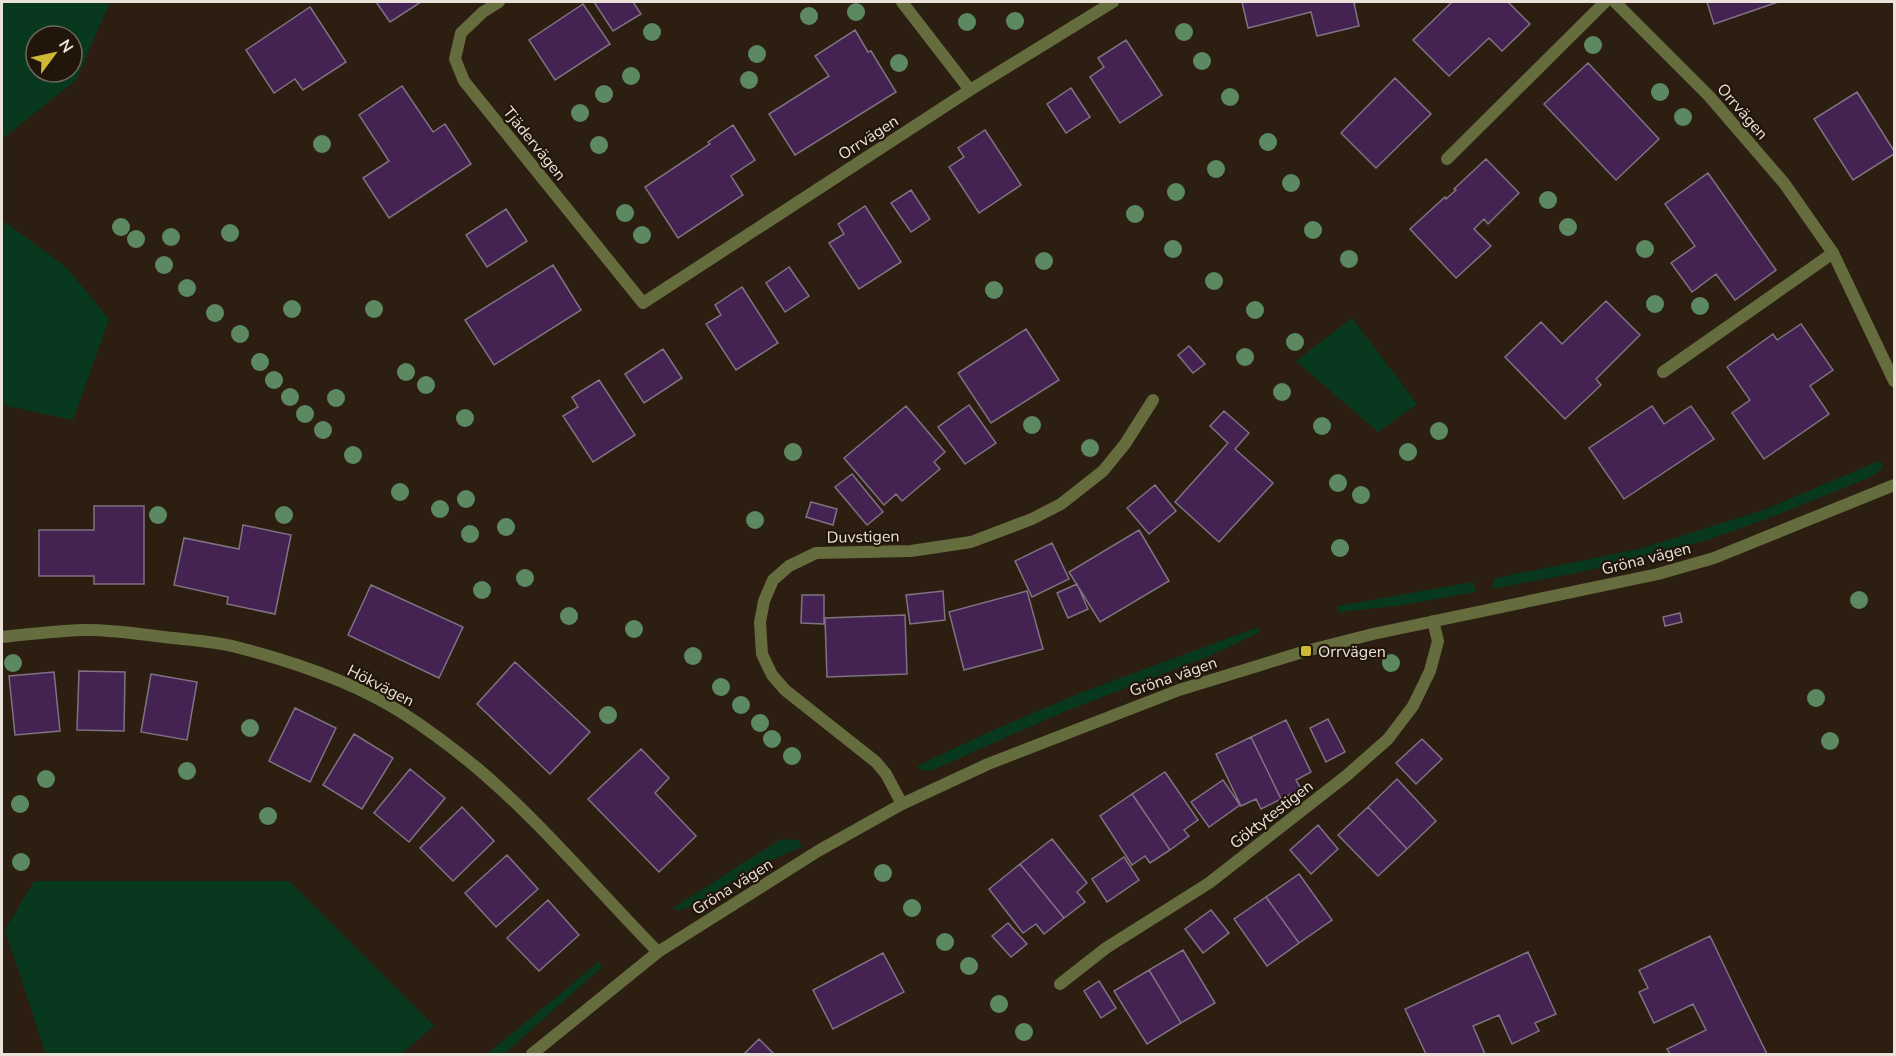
<svg xmlns="http://www.w3.org/2000/svg" width="1896" height="1056" font-family="'Nunito Sans',sans-serif">
<style>
.green{fill:#08381e;fill-rule:evenodd}
.building{fill:#442251;stroke:#7e7283;stroke-width:1.5}
.lines{fill:none;stroke-linecap:round;stroke-linejoin:round}
.service{stroke:#656c3d;stroke-width:12}
.minor{stroke:#656c3d;stroke-width:12}
.tree{fill:#5c8862}
.poi-dot{fill:#ceb838;stroke:#221509;stroke-width:2}
.labels{text-anchor:middle;stroke-width:4.5;stroke-linejoin:round;paint-order:stroke}
.street-label{font-size:16px;fill:#eae1d9;stroke:#221509}
.poi-label{font-size:16px;fill:#eae1d9;stroke:#221509;text-anchor:start}
</style>
<rect width="100%" height="100%" fill="#2c1f12"/>
<path class="green" d="M2,2H110L76,80L2,139ZM36,36H72V72H36Z
M2,220L66,267L109,319L73,420L2,405Z
M1352,318L1417,404L1378,432L1296,361Z
M1879,461L1883,464L1881,470L1868,478C1806,503 1744,530 1680,548C1618,566 1555,577 1492,589L1495,578L1639,549L1764,510Z
M1473,582L1476,592L1396,606L1338,612L1337,606Z
M1258,627L1260,632L1212,655L1063,712L933,770L922,771L917,766L991,731L1080,693Z
M781,839L798,840L802,847L760,865L690,907L676,911L673,908Z
M34,881H289L434,1026L401,1054H46L5,930Z
M600,961L601,968L504,1054H487Z"/>
<path class="building" d="M376,2H421L390,22Z
M594,2H633L641,14L613,31Z
M1242,2H1358L1354,3L1359,26L1317,36L1311,12L1248,28Z
M1452,2H1508L1530,24L1502,51L1489,38L1449,76L1413,40Z
M1707,2H1778L1714,24Z
M583,4L610,44L555,80L529,40Z
M310,7L346,62L303,90L295,79L274,93L246,50Z
M855,30L868,52L871,51L896,92L795,155L769,114L829,76L815,56Z
M1126,40L1162,95L1120,123L1090,77L1104,67L1098,58Z
M1588,63L1659,139L1616,180L1544,104Z
M1395,78L1431,114L1376,168L1341,133Z
M402,86L433,132L445,124L471,164L389,218L363,178L389,161L359,115Z
M1071,88L1090,117L1066,133L1047,104Z
M1857,92L1894,151V154L1853,180L1814,119Z
M733,125L755,160L731,176L743,195L678,238L645,187L710,144L708,142Z
M985,130L1021,185L979,213L949,167L964,157L958,148Z
M1486,159L1519,193L1488,224L1484,219L1474,229L1491,246L1456,278L1410,229L1445,197L1446,199L1456,190L1454,189Z
M1708,173L1776,270L1735,300L1716,274L1692,292L1671,263L1695,246L1665,204Z
M911,190L930,219L911,232L891,203Z
M865,206L901,262L859,289L829,243L844,234L838,224Z
M506,209L527,241L487,267L466,235Z
M553,265L581,310L494,365L465,320Z
M789,267L809,296L785,312L766,283Z
M742,287L778,343L736,370L706,324L721,315L715,305Z
M1606,301L1640,335L1596,379L1601,385L1565,419L1505,357L1541,322L1562,344Z
M1801,324L1833,370L1810,386L1829,414L1764,459L1732,413L1750,400L1727,367L1773,334L1777,340Z
M1026,329L1059,380L991,423L958,373Z
M1189,346L1205,364L1193,373L1178,355Z
M663,349L682,378L644,403L625,374Z
M599,380L635,435L593,462L563,416L578,407L572,397Z
M969,405L996,443L965,464L938,427Z
M906,406L945,452L934,462L940,469L902,501L896,494L884,505L844,458Z
M1652,406L1664,424L1691,406L1714,439L1624,499L1589,448Z
M1224,411L1249,433L1235,449L1273,483L1219,542L1175,502L1228,443L1210,426Z
M852,474L883,512L867,525L835,487Z
M1155,485L1176,511L1149,534L1127,508Z
M811,502L837,509L833,525L806,517Z
M94,506H144V584H94V576H39V530H94Z
M243,525L291,535L275,614L227,604L228,597L174,585L184,538L239,549Z
M1139,530L1169,581L1100,622L1069,572Z
M1052,543L1069,579L1032,597L1015,561Z
M1077,584L1088,609L1068,618L1057,593Z
M371,585L463,627L439,678L348,635Z
M943,591L945,620L910,624L906,595Z
M1027,591L1043,649L964,670L949,612Z
M802,595H824V624L801,623Z
M1680,613L1682,622L1665,626L1663,617Z
M905,615L907,674L827,677L825,618Z
M515,662L590,732L550,774L477,704Z
M79,671L125,672L124,731L77,730Z
M54,672L60,731L15,735L9,676Z
M151,674L197,682L187,740L141,732Z
M295,708L336,728L310,782L269,761Z
M1328,719L1345,752L1326,762L1310,728Z
M1286,720L1311,772L1296,780L1301,789L1281,799L1251,737Z
M354,734L393,758L362,809L323,785Z
M1251,737L1281,799L1261,809L1256,799L1241,806L1216,754Z
M1422,739L1442,759L1416,784L1396,763Z
M641,749L669,778L655,793L696,836L659,872L588,799Z
M410,769L445,798L409,842L374,813Z
M1165,772L1198,820L1184,830L1189,836L1170,850L1132,794Z
M1397,779L1436,821L1407,849L1368,807Z
M1223,780L1240,805L1209,827L1191,802Z
M1132,794L1170,850L1150,863L1145,856L1132,865L1100,816Z
M462,807L494,841L453,881L420,848Z
M1368,807L1407,849L1378,876L1338,835Z
M1318,825L1338,849L1311,874L1290,850Z
M1052,839L1087,883L1077,892L1085,902L1064,918L1020,864Z
M507,855L538,889L496,927L465,893Z
M1124,857L1139,880L1107,902L1092,879Z
M1020,864L1064,918L1044,934L1036,924L1023,933L989,889Z
M1299,874L1332,920L1299,943L1266,897Z
M1266,897L1299,943L1267,966L1234,919Z
M548,900L579,935L539,971L507,938Z
M1211,910L1229,933L1203,953L1185,929Z
M1008,923L1027,944L1011,957L992,936Z
M1710,936L1739,997L1767,1054H1670L1667,1049L1706,1030L1693,1004L1654,1023L1639,992L1648,988L1639,970Z
M1183,950L1215,1003L1181,1023L1149,970Z
M1528,952L1556,1014L1535,1023L1539,1031L1512,1044L1499,1015L1473,1026L1485,1054H1426L1405,1009Z
M883,953L904,992L833,1029L813,990Z
M1149,970L1181,1023L1147,1044L1114,991Z
M1099,981L1116,1008L1101,1018L1084,991Z
M759,1039L774,1054H744Z"/>
<g class="lines">
<path class="service" d="M1447,159L1605,2
M1663,372L1833,253"/>
<path class="minor" d="M499,2L483,12L461,33L455,59L464,81L643,303L970,90L1113,2
M902,2L970,90
M1615,2L1709,96L1784,183L1833,253L1894,381
M2,637C29,634 56,631 83,630C110,629 137,634 164,637C188,640 213,641 236,647C291,661 356,683 404,714C429,730 454,749 477,768C543,824 598,891 658,952
M902,804L886,774L876,762L785,690L772,675L762,654L760,622L764,601L773,580L789,566L816,553L911,551L971,542L1032,519L1061,504L1103,471L1125,444L1153,400
M1060,984L1106,948L1209,883L1346,776L1388,739L1413,706L1430,671L1438,641L1433,621
M532,1054L658,952L818,851L902,804L988,764L1179,690L1306,651L1373,634L1658,574L1714,558L1894,485"/>
</g>
<g class="tree">
<circle cx="856" cy="12" r="9"/>
<circle cx="809" cy="16" r="9"/>
<circle cx="1015" cy="21" r="9"/>
<circle cx="967" cy="22" r="9"/>
<circle cx="652" cy="32" r="9"/>
<circle cx="1184" cy="32" r="9"/>
<circle cx="1593" cy="45" r="9"/>
<circle cx="757" cy="54" r="9"/>
<circle cx="1202" cy="61" r="9"/>
<circle cx="899" cy="63" r="9"/>
<circle cx="631" cy="76" r="9"/>
<circle cx="749" cy="80" r="9"/>
<circle cx="1660" cy="92" r="9"/>
<circle cx="604" cy="94" r="9"/>
<circle cx="1230" cy="97" r="9"/>
<circle cx="580" cy="113" r="9"/>
<circle cx="1683" cy="117" r="9"/>
<circle cx="1268" cy="142" r="9"/>
<circle cx="322" cy="144" r="9"/>
<circle cx="599" cy="145" r="9"/>
<circle cx="1216" cy="169" r="9"/>
<circle cx="1291" cy="183" r="9"/>
<circle cx="1176" cy="192" r="9"/>
<circle cx="1548" cy="200" r="9"/>
<circle cx="625" cy="213" r="9"/>
<circle cx="1135" cy="214" r="9"/>
<circle cx="121" cy="227" r="9"/>
<circle cx="1568" cy="227" r="9"/>
<circle cx="1313" cy="230" r="9"/>
<circle cx="230" cy="233" r="9"/>
<circle cx="642" cy="235" r="9"/>
<circle cx="171" cy="237" r="9"/>
<circle cx="136" cy="239" r="9"/>
<circle cx="1173" cy="249" r="9"/>
<circle cx="1645" cy="249" r="9"/>
<circle cx="1349" cy="259" r="9"/>
<circle cx="1044" cy="261" r="9"/>
<circle cx="164" cy="265" r="9"/>
<circle cx="1214" cy="281" r="9"/>
<circle cx="187" cy="288" r="9"/>
<circle cx="994" cy="290" r="9"/>
<circle cx="1655" cy="304" r="9"/>
<circle cx="1700" cy="306" r="9"/>
<circle cx="292" cy="309" r="9"/>
<circle cx="374" cy="309" r="9"/>
<circle cx="1255" cy="310" r="9"/>
<circle cx="215" cy="313" r="9"/>
<circle cx="240" cy="334" r="9"/>
<circle cx="1295" cy="342" r="9"/>
<circle cx="1245" cy="357" r="9"/>
<circle cx="260" cy="362" r="9"/>
<circle cx="406" cy="372" r="9"/>
<circle cx="274" cy="380" r="9"/>
<circle cx="426" cy="385" r="9"/>
<circle cx="1282" cy="392" r="9"/>
<circle cx="290" cy="397" r="9"/>
<circle cx="336" cy="398" r="9"/>
<circle cx="305" cy="414" r="9"/>
<circle cx="465" cy="418" r="9"/>
<circle cx="1032" cy="425" r="9"/>
<circle cx="1322" cy="426" r="9"/>
<circle cx="323" cy="430" r="9"/>
<circle cx="1439" cy="431" r="9"/>
<circle cx="1090" cy="448" r="9"/>
<circle cx="793" cy="452" r="9"/>
<circle cx="1408" cy="452" r="9"/>
<circle cx="353" cy="455" r="9"/>
<circle cx="1338" cy="483" r="9"/>
<circle cx="400" cy="492" r="9"/>
<circle cx="1361" cy="495" r="9"/>
<circle cx="466" cy="499" r="9"/>
<circle cx="440" cy="509" r="9"/>
<circle cx="158" cy="515" r="9"/>
<circle cx="284" cy="515" r="9"/>
<circle cx="755" cy="520" r="9"/>
<circle cx="506" cy="527" r="9"/>
<circle cx="470" cy="534" r="9"/>
<circle cx="1340" cy="548" r="9"/>
<circle cx="525" cy="578" r="9"/>
<circle cx="482" cy="590" r="9"/>
<circle cx="1859" cy="600" r="9"/>
<circle cx="569" cy="616" r="9"/>
<circle cx="634" cy="629" r="9"/>
<circle cx="693" cy="656" r="9"/>
<circle cx="13" cy="663" r="9"/>
<circle cx="1391" cy="663" r="9"/>
<circle cx="721" cy="687" r="9"/>
<circle cx="1816" cy="698" r="9"/>
<circle cx="741" cy="705" r="9"/>
<circle cx="608" cy="715" r="9"/>
<circle cx="760" cy="723" r="9"/>
<circle cx="250" cy="728" r="9"/>
<circle cx="772" cy="739" r="9"/>
<circle cx="1830" cy="741" r="9"/>
<circle cx="792" cy="756" r="9"/>
<circle cx="187" cy="771" r="9"/>
<circle cx="46" cy="779" r="9"/>
<circle cx="20" cy="804" r="9"/>
<circle cx="268" cy="816" r="9"/>
<circle cx="21" cy="862" r="9"/>
<circle cx="883" cy="873" r="9"/>
<circle cx="912" cy="908" r="9"/>
<circle cx="945" cy="942" r="9"/>
<circle cx="969" cy="966" r="9"/>
<circle cx="999" cy="1004" r="9"/>
<circle cx="1024" cy="1032" r="9"/>
</g>
<rect class="poi-dot" x="1300" y="645" width="12" height="12" rx="3"/>
<g class="labels">
<g class="street-label">
<text transform="translate(1743 111) rotate(49)" y="6">Orrvägen</text>
<text transform="translate(868 137) rotate(-33)" y="6">Orrvägen</text>
<text transform="translate(535 143) rotate(51)" y="6">Tjädervägen</text>
<text transform="translate(863 536) rotate(-1)" y="6">Duvstigen</text>
<text transform="translate(1646 558) rotate(-14)" y="6">Gröna vägen</text>
<text transform="translate(1173 676) rotate(-19)" y="6">Gröna vägen</text>
<text transform="translate(381 685) rotate(27)" y="6">Hökvägen</text>
<text transform="translate(1271 814) rotate(-38)" y="6">Göktytestigen</text>
<text transform="translate(732 886) rotate(-32)" y="6">Gröna vägen</text>
</g>
<g class="poi-label">
<text x="1318" y="657">Orrvägen</text>
</g>
</g>
<rect width="1896" height="1056" fill="none" stroke="#eae1d9" stroke-width="6"/>
<g transform="translate(54 54) rotate(57)"><circle r="28" fill="#221509" stroke="#72675c" stroke-width="1.5"/>
<path d="M0-4.5L10 22L0 15L-10 22Z" fill="#ceb838"/>
<text y="-9" font-size="16" font-weight="bold" text-anchor="middle" fill="#eae1d9">N</text>
</g>
</svg>
